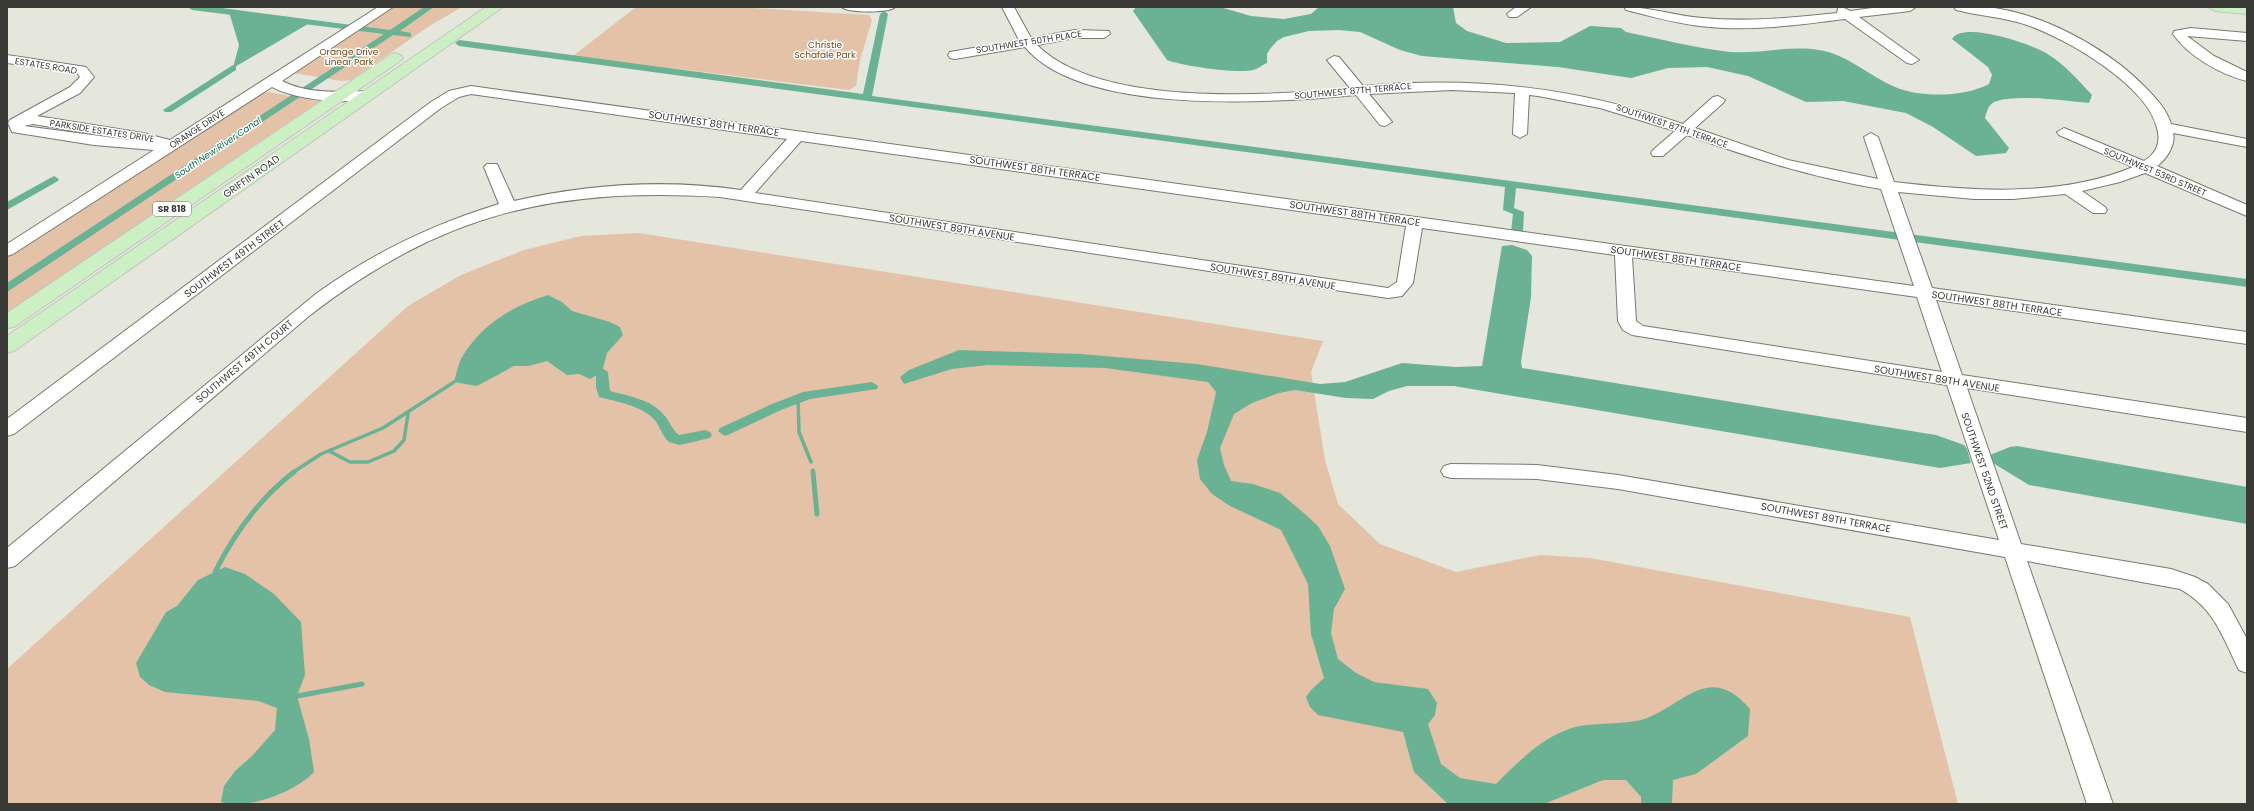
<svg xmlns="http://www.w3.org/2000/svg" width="2254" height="811" font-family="Poppins,sans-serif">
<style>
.green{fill:#e4c2a7}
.water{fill:#6bb294}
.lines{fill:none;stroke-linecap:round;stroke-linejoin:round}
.stream-far1{stroke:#6bb294;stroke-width:3.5}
.stream{stroke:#6bb294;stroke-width:5}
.canal{fill:#6bb294;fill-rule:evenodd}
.minor-casing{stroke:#797a71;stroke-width:2}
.major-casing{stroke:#c4c4c2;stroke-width:2}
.minor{fill:#fff;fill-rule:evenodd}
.major{fill:#cdefc4;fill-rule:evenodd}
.labels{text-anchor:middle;stroke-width:3;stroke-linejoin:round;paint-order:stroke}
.far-street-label{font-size:9px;fill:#393a35;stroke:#fff}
.far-park-label{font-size:9px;fill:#734210;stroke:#fff}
.far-water-label{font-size:9px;font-style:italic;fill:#0c664a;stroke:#fff}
.shield{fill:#fff;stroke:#747572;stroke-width:1}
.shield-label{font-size:9px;font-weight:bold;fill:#393a35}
.street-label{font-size:10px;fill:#393a35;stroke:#fff}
</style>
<rect width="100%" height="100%" fill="#e5e6dc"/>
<path class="green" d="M390,7H462L431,25L351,80L341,81L294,73L293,72Z
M636,7H736L869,15L872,20L860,60L856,86L849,90L573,56Z
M269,92L321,102L7,316V254L262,93Z
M639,233L1323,341L1311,372L1325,460L1338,504L1380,544L1456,572L1540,555L1590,558L1910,617L1958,804H7V669L408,306L461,275L524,250L581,236Z"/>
<path class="water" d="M1136,7H1220L1251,16L1284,19L1311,14L1319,7H1453L1456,23L1467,31L1506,43L1560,42L1590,26L1621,28L1626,32C1660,39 1696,48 1730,52C1759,54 1790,45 1819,50C1847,54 1869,76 1895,87C1920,98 1965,97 1989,84L1992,75L1988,67L1952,39C1963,20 2035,45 2049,55C2065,65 2079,81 2092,95L2089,103C2064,101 2020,94 1997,101C1989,103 1987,110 1985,118L2009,148L2006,153L1976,156L1933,127L1906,113L1843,101L1806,102L1748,76L1707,67L1668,68L1631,78L1558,67L1422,56L1400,50L1360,32L1339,30L1309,31L1284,37L1277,41L1270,49L1267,54V63C1262,65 1258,69 1253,70C1237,74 1183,66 1167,60L1133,11Z
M229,12L313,21L233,68L239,45Z
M1512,245L1527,250L1532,256L1531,297L1521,362L1522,368L1936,435L1964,445L1967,449L1971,463L1940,468L1454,386H1407L1389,391L1373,399L1346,398L1295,390L1279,393L1252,403L1234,414L1220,448L1224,465L1231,481L1253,484L1280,493L1305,514L1318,526L1330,546L1345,589L1334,609L1331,633L1338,659L1356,673L1374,682L1428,689L1437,703L1435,715L1428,724L1441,764L1460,778L1496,784C1519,761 1547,732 1580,726C1597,723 1633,724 1647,718C1687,702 1710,663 1750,709L1748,736L1696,774L1673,780L1672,804H1641V797L1626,780H1603L1544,804H1448L1414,772L1403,732L1318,715L1310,707L1306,697L1311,690L1324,678L1311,634L1308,584L1281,530L1230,506L1212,494L1200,479L1197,460L1207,432L1216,392L1208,382L1105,368L988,365L952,369L904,384L900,377L909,370L959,350L1081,354L1197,364L1320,384L1345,382L1402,363L1456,367L1482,366L1502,246Z
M548,295L562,302L572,311L610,322L620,327L623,335L607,353L602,372L590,379L579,374L567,375L547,361L529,366H514L477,386L454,382C456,375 458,366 461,359C480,325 512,306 548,295Z
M2017,446L2247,487V524L2029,485L1993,463L1990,455L2010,447Z
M225,567L245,574L274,594L301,622L305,675L297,696L309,739L314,772C297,791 247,811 221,802L224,786L235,771L253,755L275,730L277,708L258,701L165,692L149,685L140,677L136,663L166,612L177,606L198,580Z"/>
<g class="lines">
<path class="stream-far1" d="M798,398L799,432L811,462
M329,451L350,462H368L394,451L404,440L408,414
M813,470V473
M292,473L321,454L383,428L454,382"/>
<path class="stream" d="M813,472L817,514
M215,572C234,534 260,498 294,472
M297,696L362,684"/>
<path class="canal" d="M188,7H214L390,30L424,7H434L400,31L411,33V37L393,35L7,292V283L384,34L192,10Z
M884,11L888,14L872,96L2247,279V287L1516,188L1514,208L1524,212L1523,232L1517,235L1511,232L1513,214L1503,210L1505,187L459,46L455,43L459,40L863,94L880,14Z
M233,65L236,66V70L171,112H165L163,110Z
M54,176L59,179L58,181L7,210V202Z
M602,368L608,372L610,391C628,396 651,399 664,415C670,421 672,430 679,435L705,430L710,432L712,435L710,438L680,445L669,442C662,436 660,426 654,419C639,405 618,402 599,397L596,387V372Z
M872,382L878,386L877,389L810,399L781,410L730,434L725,436L718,431L720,428L772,404L803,392Z"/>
<g class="minor-casing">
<path id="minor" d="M378,7H393L282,81C307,94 339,92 367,91L374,95L372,98C345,105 297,100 272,87L13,254L7,256V244L154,150L94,145L12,132L8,123L10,120L70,87L80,77L77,73L7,63V55L86,67L94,77L80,93L37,116L143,133L170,140ZM33,124L138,141L24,126Z
M842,7H895C891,13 846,13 842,7Z
M1002,7H1014L1031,38L1075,30L1109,31L1110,34L1104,38H1075L1037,45C1099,107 1267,96 1350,88L1327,60L1334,56L1339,57L1363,86C1475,76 1576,87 1683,124L1713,97L1718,96L1725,100L1723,103L1695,128L1788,160L1878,179L1864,137L1871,133L1878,137L1894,182C1972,191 2058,198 2133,167L2059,135L2057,132L2064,128L2144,161C2157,153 2161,142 2157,128C2147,85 2067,39 2027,25C2004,17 1979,16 1956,10L1954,7C1964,7 1974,6 1984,7C2039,11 2105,47 2143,85C2154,96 2167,109 2171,124L2247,139V147L2173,133C2176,145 2166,160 2157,166L2247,205V216L2145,173L2120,182L2082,191L2105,207L2107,210L2105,213H2093L2065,194L2013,199H1974L1898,192L1932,288L2247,332V344L1936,300L1962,375L2247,418V432L1967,388L2021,544L2171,569L2195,577L2208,584L2228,604L2247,639V673L2239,670C2222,636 2215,609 2180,589L2027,561L2113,804H2087L2005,557L1618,489L1537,479L1451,478L1444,476L1441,471L1444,466L1451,464L1537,465L1618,475L1999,540L1947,385L1632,335L1623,330L1618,321L1615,255L1422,228L1413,283L1402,296L1388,298L720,197C554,187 442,213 309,316L15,566L7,568V548L317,293C373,253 433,224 499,204L484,167L487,164H497L514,201C588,184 665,179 741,190L787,139L471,94L459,97L441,108L14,434L7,436V419L431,102L449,91L471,86L1914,286L1881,189C1814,178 1751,158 1687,135L1663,156H1653L1651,153L1653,150L1675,131L1600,108L1538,96L1529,95L1527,134L1520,138L1513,134L1515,93L1452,90L1369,94L1392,122L1385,126L1380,125L1356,95C1273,103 1082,116 1025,47L955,59L950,58L948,55L950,52L1019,40ZM801,141L1406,226L1397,282L1388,288L755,193ZM1632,257L1917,297L1942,372L1643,326L1636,321Z
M1516,7H1531L1517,17H1509L1507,14Z
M1624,7C1651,7 1676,16 1702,18C1747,22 1792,18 1837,13L1838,8L1842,7L1850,11L1880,7H1916L1910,11L1859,17L1919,60L1912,64L1907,63L1845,19C1798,25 1748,32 1700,26C1674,23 1650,16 1626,10Z
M2191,28L2247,33V41L2187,36L2214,56L2247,72V81C2221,75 2188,56 2173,34L2174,31Z"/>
</g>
<g class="major-casing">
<path id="major" d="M486,7H503L14,351L7,353V336Z
M2208,7H2247V14L2215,11Z
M395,53L400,55L403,58L400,61L14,327L7,328V313L390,55Z"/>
</g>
<use href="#minor" class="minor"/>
<use href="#major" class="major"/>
</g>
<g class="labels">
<g class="far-street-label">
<text transform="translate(1029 42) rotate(-9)" y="3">SOUTHWEST 50TH PLACE</text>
<text transform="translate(46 66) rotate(9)" y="3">ESTATES ROAD</text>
<text transform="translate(1353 91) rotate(-5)" y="3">SOUTHWEST 87TH TERRACE</text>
<text transform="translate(1672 126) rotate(19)" y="3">SOUTHWEST 87TH TERRACE</text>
<text transform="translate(197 129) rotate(-33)" y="3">ORANGE DRIVE</text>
<text transform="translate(102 131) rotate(9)" y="3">PARKSIDE ESTATES DRIVE</text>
<text transform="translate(2155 172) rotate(23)" y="3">SOUTHWEST 53RD STREET</text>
</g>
<g class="far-park-label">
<text x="825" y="48">Christie<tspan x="825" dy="10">Schafale Park</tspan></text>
<text x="349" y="55">Orange Drive<tspan x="349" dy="10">Linear Park</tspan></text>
</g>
<g class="far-water-label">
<text transform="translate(218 148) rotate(-34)" y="3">South New River Canal</text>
</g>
<rect class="shield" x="153" y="202" width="38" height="14" rx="3"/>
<g class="shield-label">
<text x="172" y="212">SR 818</text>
</g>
<g class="street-label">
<text transform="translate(714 123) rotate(8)" y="4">SOUTHWEST 88TH TERRACE</text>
<text transform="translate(1035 168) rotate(8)" y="4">SOUTHWEST 88TH TERRACE</text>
<text transform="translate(251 176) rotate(-35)" y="4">GRIFFIN ROAD</text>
<text transform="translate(1355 213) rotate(8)" y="4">SOUTHWEST 88TH TERRACE</text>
<text transform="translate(952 227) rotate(9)" y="4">SOUTHWEST 89TH AVENUE</text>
<text transform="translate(234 258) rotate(-37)" y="4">SOUTHWEST 49TH STREET</text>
<text transform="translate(1676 258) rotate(8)" y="4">SOUTHWEST 88TH TERRACE</text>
<text transform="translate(1273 276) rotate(9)" y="4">SOUTHWEST 89TH AVENUE</text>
<text transform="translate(1997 303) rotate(8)" y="4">SOUTHWEST 88TH TERRACE</text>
<text transform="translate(244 361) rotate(-40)" y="4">SOUTHWEST 49TH COURT</text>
<text transform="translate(1937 378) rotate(9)" y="4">SOUTHWEST 89TH AVENUE</text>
<text transform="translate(1985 471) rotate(71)" y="4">SOUTHWEST 52ND STREET</text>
<text transform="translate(1826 517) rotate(10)" y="4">SOUTHWEST 89TH TERRACE</text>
</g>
</g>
<rect width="2254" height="811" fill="none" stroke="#393a35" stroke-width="16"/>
</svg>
